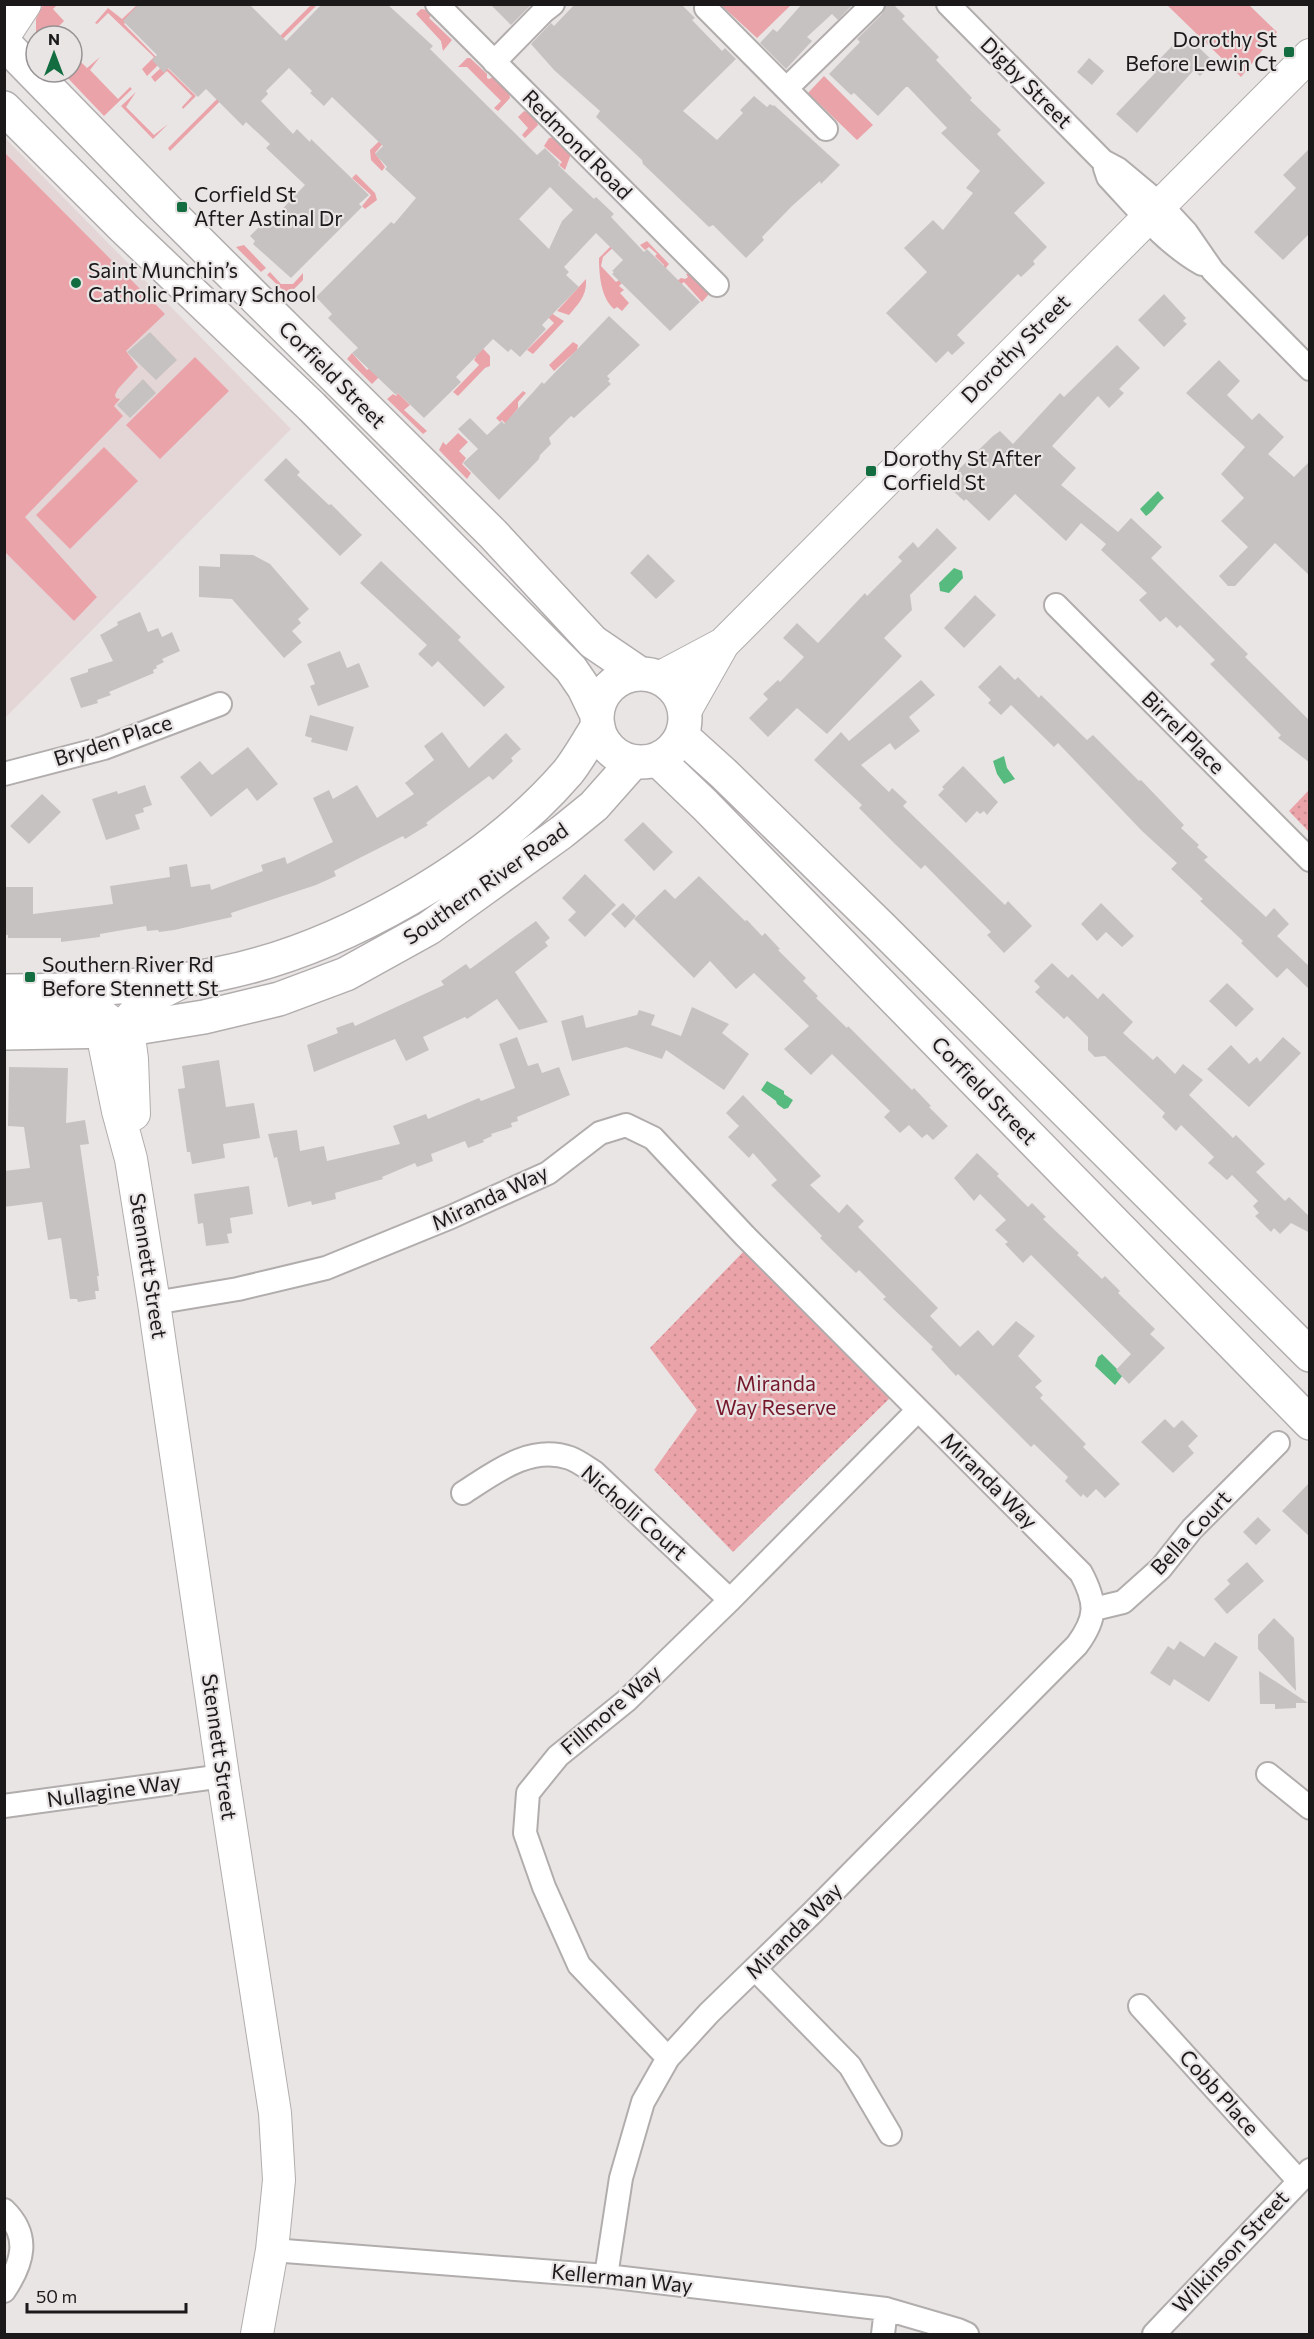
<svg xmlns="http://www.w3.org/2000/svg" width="1314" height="2339" font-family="Commissioner,sans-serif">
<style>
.built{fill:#e4d6d7}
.green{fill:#eaa3a9}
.park{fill:url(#park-dots)}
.water{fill:#57bb7f}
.building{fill:#c7c2c2;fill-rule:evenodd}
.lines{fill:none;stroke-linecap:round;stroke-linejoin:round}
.street-casing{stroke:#b2adad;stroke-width:26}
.secondary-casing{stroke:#b2adad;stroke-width:34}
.primary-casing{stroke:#b2adad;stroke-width:36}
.street{stroke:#fff;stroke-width:22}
.secondary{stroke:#fff;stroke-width:32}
.primary{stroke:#fff;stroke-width:33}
.poi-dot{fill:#146d40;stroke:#eae5e5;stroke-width:2}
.labels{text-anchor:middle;stroke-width:4.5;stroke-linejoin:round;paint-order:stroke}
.poi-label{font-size:21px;fill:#1b191a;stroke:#eae5e5;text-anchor:start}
.street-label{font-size:21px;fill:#1b191a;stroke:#eae5e5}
.park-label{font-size:21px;fill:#74172b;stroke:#eae5e5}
</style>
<defs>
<pattern id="park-dots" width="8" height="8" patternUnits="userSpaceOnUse" patternTransform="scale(1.5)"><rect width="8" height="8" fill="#eaa3a9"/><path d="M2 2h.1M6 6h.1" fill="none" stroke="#c88c91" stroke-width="1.8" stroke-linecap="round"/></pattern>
</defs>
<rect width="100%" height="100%" fill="#eae5e5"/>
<path class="built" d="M5,138L291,429L5,718Z"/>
<path class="green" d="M43,5H57L53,9L64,21L53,32L56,36H36V41V19Z
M137,5H143L124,24L161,62L147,76L142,69L154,57L108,13L97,24L95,23L108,8L122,19Z
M311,5H317L170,151L168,148Z
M721,5H791L757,38Z
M1167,5H1249L1277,32L1241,77Z
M421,9L427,10L432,14L429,18L452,40L443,51L441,41L416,14Z
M72,53L87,68L100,57L90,70L118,99L130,87L132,89L104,116L62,72H72Z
M467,58H470L487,74V78L489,79L493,77L509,92L510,98L498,111L494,108L501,101L467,67H458Z
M164,65L196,96L183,109L182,107L192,96L167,71L155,82L151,77Z
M824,76L873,125L857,140L808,93Z
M136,92L126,107L154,135L168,124L153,139L121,106Z
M412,109L375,153L385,167L382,171L371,160L370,150Z
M524,111C532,113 536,118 538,125L525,138L522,135L528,128L518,117Z
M554,137L571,154L565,170L559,165L562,162L544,146L549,138Z
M5,153L165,314L126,351L138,367L118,389L115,395L116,398L120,399L114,406L123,416L25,517L97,597L74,621L5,552Z
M356,174L375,193L377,200L365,209L362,206L371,195L352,178Z
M620,237L621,240L603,257L601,266L616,282L619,280L622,283L619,286L624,290L620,293L629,303L622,311L617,307L614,309C601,298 599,275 599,258Z
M647,241L669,264L665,269L663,267L664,265L655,256L657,254L649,247L645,250L640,245Z
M244,245L266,268L261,272L236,247Z
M270,272L281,284H293L303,273V280L288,295L267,275Z
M686,274H692L709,294L702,302L684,282L680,285L677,281L681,278L685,279L688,277Z
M586,279C587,296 579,303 569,315L557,311Z
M545,307L554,315L564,321L533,354L527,350L554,323L542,311Z
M459,323L490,356V366L485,368L458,396L453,392L479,365L474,360L476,357Z
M573,342L578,345L577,350L554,371L549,365Z
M352,353L367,370L370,368L381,375L372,384L347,359Z
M195,357L229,391L160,459L126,425Z
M523,391L526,393L518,402V408L506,424L502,420L500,422L496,418Z
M398,393L410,405L404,410L427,431L423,434L387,399L393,394L396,396Z
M458,433L468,442L459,451L466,458L462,464L471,473L467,479L439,450L443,442L446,445Z
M104,447L138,481L70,549L36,515Z"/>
<path class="park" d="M1309,790V832L1289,811Z
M746,1249L890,1398L733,1552L654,1470L697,1410L650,1348Z"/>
<path class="water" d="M1158,491L1164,498C1156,504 1155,510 1146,516L1140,509Z
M954,568L962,571L963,578L949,593L940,591L939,583Z
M1004,756L1007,768L1015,779L1004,784L997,774L993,761Z
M767,1081L784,1091V1094L793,1100L788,1108L784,1109L777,1104L776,1101L761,1090Z
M1102,1354L1123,1375L1115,1385L1095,1366L1098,1357Z"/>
<path class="building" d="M139,4H249L286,41L322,4H387L433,46L430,49L537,155L545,148L560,163L558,165L594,199L596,197L614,214L611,217L644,252L647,249L700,302L670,331L612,274L614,272L612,271L623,260L596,233L564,267L569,272L566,275L579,287L542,325L546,329L520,357L511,349L508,352L493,339L456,377L461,382L424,418L398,393L396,395L352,353L358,348L328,318L332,314L316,297L391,222L394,224L416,198L385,169L387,167L375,154L383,146L332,97L324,106L310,93L312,91L289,68L266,91L268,94L261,101L293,134L297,129L310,142L311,139L369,195L359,204L362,207L291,278L253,244L255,241L250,236L265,221L268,224L305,185L266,148L270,144L246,122L243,126L206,89L198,97L168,68L164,73L152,60L157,55L123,21ZM550,187L573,210L562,221L549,249L519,219Z
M490,4H531V5L511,25Z
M575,4H681L695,18L692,20L722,51L725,48L736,59L683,111L717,140L743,113L740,110L754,96L767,107L770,104L773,106L774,105L840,165L821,184L820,181L792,206L762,237L764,240L746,258L713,225L709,227L643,164L642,160L596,117L600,111L554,70L531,44L551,23L554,26Z
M802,4H853L838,20L832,14L807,37L812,41L786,69L760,43L773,29L777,32Z
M886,4H893L905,16L902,19L939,57L936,60L972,98L970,100L1001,130L997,134L1045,183L1014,213L1047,247L1033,261L1035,264L1021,277L1018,274L957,335L965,343L952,355L948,351L936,363L886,313L927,272L904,248L933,220L943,230L973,193L966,188L980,171L941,133L947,128L908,87H906L878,116L854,93L851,95L829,74L860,42L857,39L882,14Z
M1190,39L1214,62L1200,76L1194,70L1137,133L1116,114L1156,72L1151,68L1174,44L1180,49Z
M1089,58L1104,71L1092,85L1077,72Z
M1310,148V233L1283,260L1254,232L1296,188L1283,175Z
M1164,294L1186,318L1183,321L1187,324L1164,347L1138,320Z
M609,316L640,345L607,376L610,379L608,381L611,384L574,418L571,416L549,438L551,444L540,455L539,459L499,500L463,463L478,449L458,429L470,418L487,435L502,421L504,424L535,390L542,382L544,384Z
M150,332L177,360L156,380L127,352Z
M1117,345L1140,368L1119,389L1124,393L1109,408L1098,396L1052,446L1076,468L1061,485L1118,532L1131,518L1162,547L1151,558L1248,654L1245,657L1310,721V763L1278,738L1281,735L1210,664L1215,660L1180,625L1177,628L1166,617L1160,622L1139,600L1147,593L1101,550L1106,544L1081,523L1066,541L1015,494L989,521L966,499L964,501L951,489L963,476L957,471L993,436L1000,431L1013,444L1060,393L1064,397Z
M1219,360L1240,381L1227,395L1252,420L1259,413L1284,437L1268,454L1294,477L1310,461V576L1275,543L1235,586H1228L1219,576L1248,547L1221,521L1244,498L1221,474L1245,447L1186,393Z
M143,379L156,393L130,418L117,405Z
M286,458L300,472L297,475L329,505L331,504L362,535L340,556L264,480Z
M937,528L957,548L910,595L912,610L884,638L902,656L827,734L797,708L768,737L749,718L768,699L763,694L778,680L780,682L804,657L783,638L797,623L818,643L865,593L867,596L902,561L898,557L913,542L918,548Z
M220,554L253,555L270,564L309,609L298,619L301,623L292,631L302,642L284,658L232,599L199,597V566L220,567Z
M648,554L675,581L656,599L630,573Z
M381,561L461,637L458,640L505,687L484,707L438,661L432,667L418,654L427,645L360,583Z
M975,595L996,615L964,648L944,628Z
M140,612L148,632L158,628L162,637L172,632L180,651L162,659L164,662L156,666L157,668L153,670L154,673L109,692L111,695L97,700L98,703L81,708L70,678L88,672V669L113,661L100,635L118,625L117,622Z
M340,651L347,668L359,663L369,687L318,706L310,686L315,684L307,664Z
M1000,665L1015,680L1018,677L1039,698L1041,695L1087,740L1093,735L1139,781L1141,780L1184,825L1181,828L1199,845L1197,847L1208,857L1204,860L1266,917L1274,908L1289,924L1277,936L1310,967V990L1287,968L1277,978L1241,943L1243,941L1200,901L1203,899L1171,869L1177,863L1142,831L1058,743L1054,747L1011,705L1001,715L988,703L991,700L978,687Z
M921,680L935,695L909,717L920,731L895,750L890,743L861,765L889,792L892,788L907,802L903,806L1005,905L1008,901L1032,926L1004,953L987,935L991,932L925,865L921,869L895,844L859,808L862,805L814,760L841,732L849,741Z
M310,715L354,727L347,751L311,742L312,738L305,736Z
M442,732L469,768L506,733L521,749L511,758L513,761L493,780L489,776L426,823L428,825L405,839L403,836L334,871L336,876L316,885L231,913L232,917L174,930L159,932L158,930L147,931L146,926L100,934V937L61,942V938H8V935H4L6,887H33V914L113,904L110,886L170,877L169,867L187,864L191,887L210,884L211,890L263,871L261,865L285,857L287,864L333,842L313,798L329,790L333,799L357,785L377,818L414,794L405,783L434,760L424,746Z
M248,747L278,784L257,801L247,788L211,817L180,777L200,761L212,775Z
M963,766L998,802L987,815L984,811L980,814L977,811L966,823L938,795L944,789L942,787Z
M145,785L152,805L143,808L144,812L135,815L140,829L106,840L92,799L117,791L118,794Z
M42,794L61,812L29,844L10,826Z
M643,822L673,852L654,871L624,840Z
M585,874L616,905L585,937L568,920L576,912L562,898Z
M699,876L745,921L747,920L762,936L765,933L780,949L778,950L806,978L803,981L818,996L816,998L847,1028L848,1026L912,1090L914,1088L931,1106L929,1107L948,1126L933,1140L927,1134L922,1138L909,1125L900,1133L884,1117L890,1111L832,1054L811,1075L784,1049L809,1026L754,973L736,989L710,961L694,978L634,919L665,889L675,899Z
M623,903L636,916L625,928L611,914Z
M1101,903L1134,936L1122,947L1106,932L1097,941L1081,924Z
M536,921L550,938L545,942L548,946L515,972L548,1022L519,1030L497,999L467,1019L465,1017L423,1037L429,1050L406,1061L395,1039L314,1072L307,1045L338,1033L336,1028L353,1022L355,1026L444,985L441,981L466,964L470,969Z
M1052,963L1068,978L1072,974L1098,999L1103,993L1133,1022L1123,1033L1153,1060L1157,1056L1175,1074L1183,1064L1203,1080L1189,1095L1233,1138L1236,1135L1265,1164L1256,1172L1285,1201L1289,1197L1310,1217V1233L1291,1223L1280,1234L1274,1228L1271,1232L1255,1216L1259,1213L1253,1206L1258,1201L1232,1175L1227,1180L1208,1163L1214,1157L1181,1125L1176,1131L1162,1117L1165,1113L1105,1056L1095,1057L1088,1050V1037L1067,1016L1064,1019L1035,992L1040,987L1034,981Z
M1227,983L1254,1009L1236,1027L1209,1001Z
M692,1007L729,1024L722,1033L749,1054L724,1090L666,1050L662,1059L626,1047L572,1061L561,1021L583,1015L586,1028L637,1015L639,1010L655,1015L651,1025L681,1036Z
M517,1037L528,1066L538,1063L542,1073L559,1067L570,1095L517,1117L518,1121L511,1123L512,1127L491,1134L492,1136L483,1140L484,1142L468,1148L465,1141L431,1154L433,1161L417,1167L415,1163L382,1177L383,1179L335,1193L336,1199L312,1205L311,1201L288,1207L277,1157L274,1158L268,1134L297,1130L300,1151L324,1146L327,1161L400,1144L393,1126L426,1114L428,1119L479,1098L481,1101L515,1088L499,1044Z
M1283,1037L1301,1053L1249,1107L1207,1069L1231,1045L1249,1064L1257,1057L1260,1062Z
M219,1060L226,1107L254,1103L260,1138L223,1144L225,1158L192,1164L190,1152H187L178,1089L185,1088L182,1066Z
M9,1067L68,1068L66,1123L85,1120L89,1144L80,1145L99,1276H97L99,1291H95L96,1299L78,1302L77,1299H70L61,1238L48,1240L42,1202L4,1207V1171L30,1168L24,1127L8,1126Z
M743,1095L821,1176L810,1185L839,1213L847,1204L864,1221L858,1227L938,1308L930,1316L960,1347L978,1330L993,1346L1016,1321L1035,1336L1018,1356L1042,1381L1035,1387L1043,1395L1040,1398L1086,1444L1083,1447L1120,1484L1105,1498L1096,1489L1087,1498L1083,1494L1081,1497L1065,1481L1068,1477L1034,1444L1031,1447L958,1374L956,1376L931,1349L933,1347L883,1299L886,1297L859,1270L856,1273L833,1251L820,1238L822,1236L771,1185L777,1180L753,1153L749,1158L728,1137L739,1126L726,1113Z
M977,1153L999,1174L997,1176L1028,1207L1032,1203L1046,1217L1043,1219L1079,1253L1077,1255L1102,1279L1105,1276L1120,1291L1118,1293L1155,1329L1150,1334L1165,1348L1129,1384L1116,1370L1131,1354L1031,1255L1023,1263L1005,1244L1008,1242L995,1230L1006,1220L980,1194L974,1201L954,1178Z
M249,1186L253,1214L230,1218L232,1233L227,1234L229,1243L206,1246L203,1223L198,1224L194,1194Z
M1165,1419L1174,1428L1182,1420L1198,1436L1188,1446L1194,1453L1173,1473L1141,1442Z
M1310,1482V1537L1282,1511Z
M1258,1517L1271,1530L1256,1545L1243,1532Z
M1247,1562L1264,1581L1227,1614L1214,1599L1230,1584L1227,1580Z
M1274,1618L1294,1638L1296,1691L1258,1649V1635Z
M1180,1641L1204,1657L1215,1642L1238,1657L1209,1702L1174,1679L1170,1686L1150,1673L1168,1646L1174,1650Z
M1259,1671L1275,1681L1308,1703H1296V1708L1275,1709V1704H1260Z"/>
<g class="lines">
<g class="street-casing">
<path id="street" d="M437,4L717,285
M948,4L1103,161L1118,169L1160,204L1186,232L1213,271L1310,369
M706,8L826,129
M494,62L544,11L553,4
M787,88L873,4
M1105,168L1108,177C1137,208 1165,243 1202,264
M1056,605L1310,860
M4,774L104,748L220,704
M154,1303L238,1289L326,1268L451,1217L548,1173L600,1133L626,1125L653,1138L745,1236L1081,1573C1097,1603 1097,1618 1077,1645L812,1913L709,2013L668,2058L643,2102L621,2178L606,2276
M463,1493C494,1473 530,1444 570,1458C578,1461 586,1467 594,1472L730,1600
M1094,1609L1123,1602L1161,1568L1192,1529L1278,1443
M1268,1774L1310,1808
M4,1806L223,1776
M755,1969L850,2066L890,2134
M1140,2006L1298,2180
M668,2058L579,1965L544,1887L525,1833L528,1793L558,1756L626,1701L730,1600L918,1410
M4,2210C31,2236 23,2263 4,2291
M272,2250L606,2276L886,2309L958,2330L967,2334
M883,2334L886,2309
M1154,2334L1310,2170"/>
</g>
<g class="secondary-casing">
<path id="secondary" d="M4,36L25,4
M659,678L723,644L1310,55
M685,711L723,644
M182,982L146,1000L105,1047L118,1111L131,1159L154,1303L223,1776L275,2113L279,2180L272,2250L257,2334
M4,1002L21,1009L86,1010L99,1013L108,1020L130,1044L132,1059L134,1114"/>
</g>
<g class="primary-casing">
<path id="primary" d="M4,43L168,211L493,534L593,642L640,674
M4,108L124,228L312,407L571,669L584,688L597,715
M597 718a44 44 0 1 1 88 0a44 44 0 1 1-88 0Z
M682,736L723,773L882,928L1310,1355
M657,759L705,805L1310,1423
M4,991C75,991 148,988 218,974C340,950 487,866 568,772C579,758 588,741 598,726
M4,1033L117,1031L204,1017L279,999L346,974L429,928L562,832L594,806L633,762"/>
</g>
<use href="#street" class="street"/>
<use href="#secondary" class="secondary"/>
<use href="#primary" class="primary"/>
</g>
<g class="poi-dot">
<rect x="1283" y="46" width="12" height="12" rx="3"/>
<rect x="176" y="201" width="12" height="12" rx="3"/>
<circle cx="76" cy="283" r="6"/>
<rect x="865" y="465" width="12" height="12" rx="3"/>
<rect x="24" y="971" width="12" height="12" rx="3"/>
</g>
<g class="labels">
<g class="poi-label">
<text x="1277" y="47" text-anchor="end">Dorothy St<tspan x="1277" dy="24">Before Lewin Ct</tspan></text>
<text x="194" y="202">Corfield St<tspan x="194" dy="24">After Astinal Dr</tspan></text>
<text x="88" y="278">Saint Munchin’s<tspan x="88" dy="24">Catholic Primary School</tspan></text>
<text x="883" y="466">Dorothy St After<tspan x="883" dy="24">Corfield St</tspan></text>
<text x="42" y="972">Southern River Rd<tspan x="42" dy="24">Before Stennett St</tspan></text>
</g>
<g class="street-label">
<text transform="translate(1026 83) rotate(45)" y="7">Digby Street</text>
<text transform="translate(577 145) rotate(45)" y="7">Redmond Road</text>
<text transform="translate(1016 349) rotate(-45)" y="7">Dorothy Street</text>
<text transform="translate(332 375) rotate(45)" y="7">Corfield Street</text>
<text transform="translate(1183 733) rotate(45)" y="7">Birrel Place</text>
<text transform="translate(113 741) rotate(-18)" y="7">Bryden Place</text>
<text transform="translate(486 884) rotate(-35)" y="7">Southern River Road</text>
<text transform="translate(984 1091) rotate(46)" y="7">Corfield Street</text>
<text transform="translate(490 1198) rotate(-25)" y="7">Miranda Way</text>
<text transform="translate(148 1266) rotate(81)" y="7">Stennett Street</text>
<text transform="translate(989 1481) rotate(45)" y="7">Miranda Way</text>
<text transform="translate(634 1513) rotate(41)" y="7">Nicholli Court</text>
<text transform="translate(1191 1533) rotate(-47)" y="7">Bella Court</text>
<text transform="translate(611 1710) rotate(-41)" y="7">Fillmore Way</text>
<text transform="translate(219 1747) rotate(82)" y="7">Stennett Street</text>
<text transform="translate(114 1791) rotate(-8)" y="7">Nullagine Way</text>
<text transform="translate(794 1931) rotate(-45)" y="7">Miranda Way</text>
<text transform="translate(1219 2093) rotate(48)" y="7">Cobb Place</text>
<text transform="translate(1231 2252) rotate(-47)" y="7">Wilkinson Street</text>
<text transform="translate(622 2279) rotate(6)" y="7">Kellerman Way</text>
</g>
<g class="park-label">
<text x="776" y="1391">Miranda<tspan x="776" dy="24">Way Reserve</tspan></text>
</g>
</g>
<rect width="1314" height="2339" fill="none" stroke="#1b191a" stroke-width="12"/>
<g transform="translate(54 54)"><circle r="28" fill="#eae5e5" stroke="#979394" stroke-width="1.5"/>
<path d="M0-4.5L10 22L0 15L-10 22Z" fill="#146d40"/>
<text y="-9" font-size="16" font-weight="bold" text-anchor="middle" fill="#1b191a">N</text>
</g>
<path d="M27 2303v9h159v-9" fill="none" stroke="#1b191a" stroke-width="3"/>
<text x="36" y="2303" font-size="18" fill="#1b191a" stroke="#eae5e5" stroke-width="4.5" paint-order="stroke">50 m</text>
</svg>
